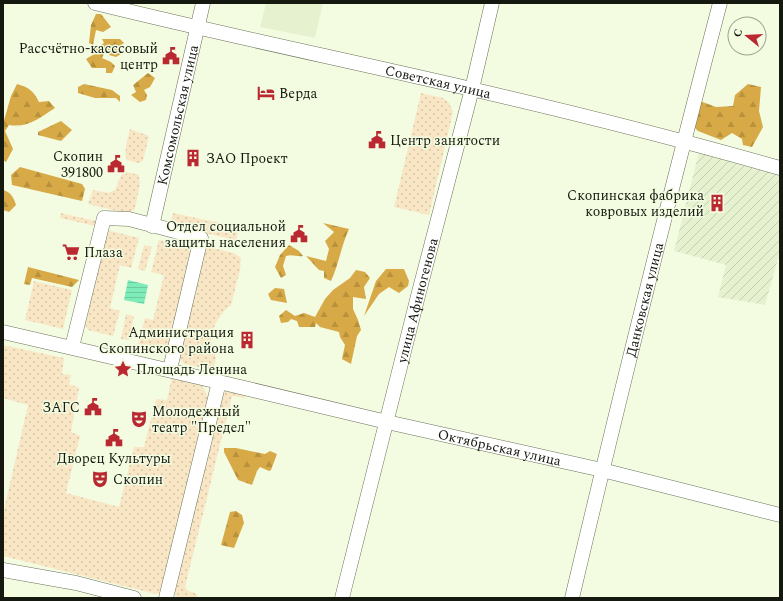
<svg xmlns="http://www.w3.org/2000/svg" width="783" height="601" font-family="Spectral,serif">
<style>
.built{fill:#e6f2cf}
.industrial{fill:url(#industrial-furrows)}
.green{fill:url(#green-dots)}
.forest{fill:url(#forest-firs)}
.water{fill:url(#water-rules)}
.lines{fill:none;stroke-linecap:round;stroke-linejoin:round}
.minor-casing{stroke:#6b735b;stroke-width:15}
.minor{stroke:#fff;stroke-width:14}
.labels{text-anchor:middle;stroke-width:3;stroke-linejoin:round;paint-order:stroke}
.poi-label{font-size:14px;fill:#15180f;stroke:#f3fce1;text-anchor:start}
.street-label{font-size:14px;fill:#15180f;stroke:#f3fce1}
</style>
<defs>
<pattern id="industrial-furrows" width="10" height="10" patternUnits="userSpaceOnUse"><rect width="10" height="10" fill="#e6f2cf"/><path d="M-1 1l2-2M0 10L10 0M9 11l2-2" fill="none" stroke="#c4cfb1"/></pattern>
<pattern id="green-dots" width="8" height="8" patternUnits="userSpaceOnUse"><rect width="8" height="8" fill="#f8e6c5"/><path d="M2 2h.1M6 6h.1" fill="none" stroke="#d4c5a8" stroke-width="1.8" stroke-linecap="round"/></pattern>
<pattern id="forest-firs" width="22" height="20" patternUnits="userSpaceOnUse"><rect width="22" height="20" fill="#d8a947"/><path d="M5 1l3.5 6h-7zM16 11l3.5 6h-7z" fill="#b8913d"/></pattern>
<pattern id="water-rules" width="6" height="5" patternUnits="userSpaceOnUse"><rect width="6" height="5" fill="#7decb9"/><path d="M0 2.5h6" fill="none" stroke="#6bca9e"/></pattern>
</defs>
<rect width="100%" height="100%" fill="#f3fce1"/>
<path class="built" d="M266,3H323L315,38L260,27Z"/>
<path class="industrial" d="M699,152L780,173V252L765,305L718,297L726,265L674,251Z"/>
<path class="green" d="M421,93L443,98L449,103L453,112L429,215L394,207Z
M130,129L149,136L143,161L138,163L127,160C123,150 128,139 130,129Z
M123,171L139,175L140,184L135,209L131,212L125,213L88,204L93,190L108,193L115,190Z
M61,213L96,221L95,226L60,218Z
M173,213L239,227L236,240L170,225Z
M107,230L139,238L131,268L120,265L110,308L120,311L113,336L88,330L84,323Z
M159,240L192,248L168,347L162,350L138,344L145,318L153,320L164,275L151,272Z
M144,245L152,247L145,271L138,269Z
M209,247L234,253L241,258L240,270L231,305L224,311L215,324L211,341L216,358L213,370L184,364L179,357L205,248Z
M34,281L72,290L63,329L25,320Z
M126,314L134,316L129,340L121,339Z
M3,345L64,358L62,374L71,375L69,384L79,388L71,432L80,436L66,493L119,507L134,447H144L156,399L167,400L172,377L202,385L209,398L163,592L156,594L3,556V514L28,405L3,398Z
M226,391L246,395L245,398L232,396L185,587L187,590L197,594V598H177L174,593L222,395Z"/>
<path class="forest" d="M96,14H101L111,27L103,32L96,30L93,45L89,43L91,25Z
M102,39H120L124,43L119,47L121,54L116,57L109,55L110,51L106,49L102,58L111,62L115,66L112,73H106V68H92L86,59L96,53L95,49L104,43Z
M148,73L155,78L150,87L144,90L147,95L146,100L140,102L131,95L136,92L133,85Z
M17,84C28,87 34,91 39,102L49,101L55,108C39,118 29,128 9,125L5,131L13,149L6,162L3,160V124L11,96Z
M84,84L112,90L120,96V102L116,98H95L78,93V87Z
M748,84L761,87L759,111L763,127L752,147L743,145L742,139L732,133L721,140L698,131L693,126L700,101L716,107L733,106L735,95Z
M61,121L72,130L61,141L38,135V132Z
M20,167L82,184L85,189L82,201L12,185L11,175Z
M3,190C11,192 14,198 16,205L9,212L3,210Z
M323,223L349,229C341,246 339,264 331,281L324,278V271L319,270L306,256L326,261L329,249L325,241L334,232Z
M289,245L299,251L303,256C297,257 292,254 286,256L283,266L286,275L281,278L275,267L280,255Z
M28,267L79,280L72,287L32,278L30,285L24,284Z
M386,269H404L409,281L408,286L399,293L389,287L379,294L364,316L376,281Z
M356,270L365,272L370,278L364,287L366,299L353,297V309L358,320L361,330L357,336L351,364L342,359L345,345L340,337L339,332L320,327L316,323L315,327H299L297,321L291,319L288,322L281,323L279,316L286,310L295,316L304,313L315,317L325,299L333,290L350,278Z
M275,288L284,289L287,303L271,300L268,294Z
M224,448H236L265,454L270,451L277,454L271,470L269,471L260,467L257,471L252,485L238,480L224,452Z
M236,511L242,515L244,523L234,548L221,545L230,512Z"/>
<path class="water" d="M128,280L148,285L144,304L124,300Z"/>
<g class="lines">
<g class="minor-casing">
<g id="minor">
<path id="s1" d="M95,3C220,34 346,60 471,89C575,113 678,139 780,168"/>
<path id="s2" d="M152,226L203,3"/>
<path d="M3,332L219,382L166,598"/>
<path d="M72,347L104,218L129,219L201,238L170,369"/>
<path id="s3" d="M219,382L387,422L602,470L780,515"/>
<path d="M3,570L76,583L134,598"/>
<path id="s4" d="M342,598L419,292L472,89L492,3"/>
<path id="s5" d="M572,598C619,399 668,201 720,3"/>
</g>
</g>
<use href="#minor" class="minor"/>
</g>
<defs>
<g id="civic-bare" transform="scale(1.38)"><path d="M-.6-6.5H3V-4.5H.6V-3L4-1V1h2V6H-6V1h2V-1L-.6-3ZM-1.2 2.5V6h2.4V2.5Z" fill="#ba2932" stroke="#f3fce1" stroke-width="2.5" paint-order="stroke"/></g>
<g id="hotel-bare" transform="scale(1.38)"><path d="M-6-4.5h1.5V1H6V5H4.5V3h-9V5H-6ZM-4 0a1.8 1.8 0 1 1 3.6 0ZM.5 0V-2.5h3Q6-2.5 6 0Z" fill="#ba2932" stroke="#f3fce1" stroke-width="2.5" paint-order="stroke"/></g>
<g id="building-bare" transform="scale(1.38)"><path d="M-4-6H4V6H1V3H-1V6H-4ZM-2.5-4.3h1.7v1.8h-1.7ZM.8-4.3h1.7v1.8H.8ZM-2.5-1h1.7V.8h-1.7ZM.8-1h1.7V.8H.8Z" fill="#ba2932" stroke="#f3fce1" stroke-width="2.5" paint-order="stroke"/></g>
<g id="supermarket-bare" transform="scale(1.38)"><path d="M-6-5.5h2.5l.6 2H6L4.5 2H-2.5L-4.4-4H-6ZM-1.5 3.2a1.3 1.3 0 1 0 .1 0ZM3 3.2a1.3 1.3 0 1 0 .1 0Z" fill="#ba2932" stroke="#f3fce1" stroke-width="2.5" paint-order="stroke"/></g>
<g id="sight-bare" transform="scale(1.38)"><path d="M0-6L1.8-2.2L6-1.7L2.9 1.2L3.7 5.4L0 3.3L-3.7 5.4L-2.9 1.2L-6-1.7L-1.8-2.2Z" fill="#ba2932" stroke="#f3fce1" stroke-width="2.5" paint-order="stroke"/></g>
<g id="theatre-bare" transform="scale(1.38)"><path d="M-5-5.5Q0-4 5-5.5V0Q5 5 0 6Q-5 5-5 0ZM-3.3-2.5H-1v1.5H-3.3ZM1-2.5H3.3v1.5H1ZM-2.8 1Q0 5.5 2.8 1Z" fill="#ba2932" stroke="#f3fce1" stroke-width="2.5" paint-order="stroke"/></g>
</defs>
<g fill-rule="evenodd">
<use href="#civic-bare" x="171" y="56"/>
<use href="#hotel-bare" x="266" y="93"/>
<use href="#civic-bare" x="377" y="140"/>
<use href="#building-bare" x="193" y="158"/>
<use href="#civic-bare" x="116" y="164"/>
<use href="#building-bare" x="717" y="203"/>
<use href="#civic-bare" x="299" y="234"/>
<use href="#supermarket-bare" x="71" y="252"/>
<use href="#building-bare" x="247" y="340"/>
<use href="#sight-bare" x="123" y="369"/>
<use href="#civic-bare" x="93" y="407"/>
<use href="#theatre-bare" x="139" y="419"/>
<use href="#civic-bare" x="114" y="438"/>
<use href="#theatre-bare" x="100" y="479"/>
</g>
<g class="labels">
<g class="poi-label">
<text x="158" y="53" text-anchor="end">Рассчётно-касссовый<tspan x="158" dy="16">центр</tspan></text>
<text x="279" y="98">Верда</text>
<text x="390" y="145">Центр занятости</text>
<text x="103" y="161" text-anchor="end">Скопин<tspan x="103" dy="16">391800</tspan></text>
<text x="206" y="163">ЗАО Проект</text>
<text x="704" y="200" text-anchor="end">Скопинская фабрика<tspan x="704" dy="16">ковровых изделий</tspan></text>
<text x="286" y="231" text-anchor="end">Отдел социальной<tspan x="286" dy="16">защиты населения</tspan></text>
<text x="84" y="257">Плаза</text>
<text x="234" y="337" text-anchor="end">Администрация<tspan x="234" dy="16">Скопинского района</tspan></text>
<text x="136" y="374">Площадь Ленина</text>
<text x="80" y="412" text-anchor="end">ЗАГС</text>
<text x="152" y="416">Молодежный<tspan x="152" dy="16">театр "Предел"</tspan></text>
<text x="114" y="463" text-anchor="middle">Дворец Культуры</text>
<text x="113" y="484">Скопин</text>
</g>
<g class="street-label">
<text dy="5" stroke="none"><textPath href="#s1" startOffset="352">Советская улица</textPath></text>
<text dy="5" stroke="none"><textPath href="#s2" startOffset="114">Комсомольская улица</textPath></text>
<text dy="5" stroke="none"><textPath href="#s4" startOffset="307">улица Афиногенова</textPath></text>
<text dy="5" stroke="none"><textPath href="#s5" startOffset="307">Данковская улица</textPath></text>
<text dy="5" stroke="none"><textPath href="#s3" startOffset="288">Октябрьская улица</textPath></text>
</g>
</g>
<rect width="783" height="601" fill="none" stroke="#15180f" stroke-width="8"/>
<g transform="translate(747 36) rotate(288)"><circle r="19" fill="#f3fce1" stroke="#9aa18d"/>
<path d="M0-3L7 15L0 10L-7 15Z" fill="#ba2932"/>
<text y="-6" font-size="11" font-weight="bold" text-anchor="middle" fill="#15180f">С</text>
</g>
</svg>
